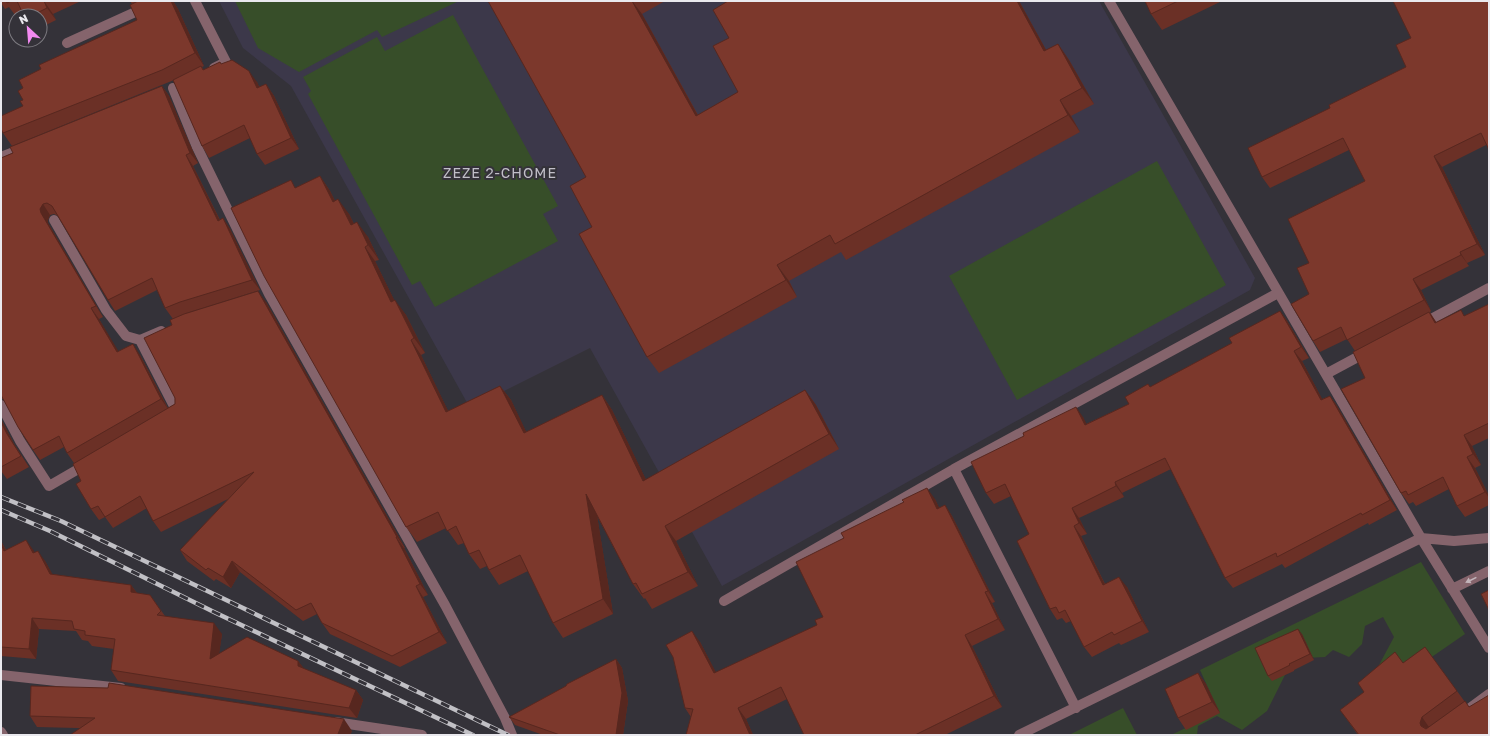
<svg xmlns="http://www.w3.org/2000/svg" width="1490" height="736" font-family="'Golos Text',sans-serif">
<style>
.education{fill:#3c384a}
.green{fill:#374e29}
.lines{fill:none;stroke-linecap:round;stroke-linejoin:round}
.minor{stroke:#85646c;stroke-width:10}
.rail-casing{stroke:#c1c0c5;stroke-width:4.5}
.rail{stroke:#343239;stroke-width:3;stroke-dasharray:9;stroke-linecap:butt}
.wall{fill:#6b3026;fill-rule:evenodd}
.shaded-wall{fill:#57271f}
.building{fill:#7c382c;stroke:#57271f}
.oneway{fill:#c2b4ba}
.labels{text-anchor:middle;stroke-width:4;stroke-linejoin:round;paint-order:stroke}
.neighbourhood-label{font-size:14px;letter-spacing:1px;fill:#c1bfc8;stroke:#343239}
</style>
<rect width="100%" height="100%" fill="#343239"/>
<path class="education" d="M219,1H1099L1255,278L1250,290L722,586L590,348L470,408L291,86L243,48Z"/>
<path class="green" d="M235,1H459L382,37L377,30L299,72L258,48Z
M453,15L558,206L543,214L558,241L435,307L420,281L412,285L308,94L311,91L303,77L377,37L385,51Z
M1157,161L1226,285L1017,400L949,276Z
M1421,562L1465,634L1397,681L1379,665L1394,637L1383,617L1365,626L1362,644L1349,657L1333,650L1325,657L1305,658L1288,669L1267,711L1242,730L1217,716L1198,726L1197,735H1171L1219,712L1200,670Z
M1123,708L1137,735H1069Z"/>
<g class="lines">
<path class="minor" d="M195,1L226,62L214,68
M1109,1L1421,538L1489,648
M67,43L142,9L151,1
M173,88L197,147L269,294L445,605L505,718L512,735
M1,157L24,148
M54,220L106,310L126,336L140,340
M1422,324L1489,288
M161,331L140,340L177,412L172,415
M1326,374L1367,352
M1,405L20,441L49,486L87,464
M1452,589L1489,571
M724,601L954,469
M1,675L121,688
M1076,708L954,469L1278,293
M1470,708L1489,694
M335,722L422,735
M1,732L3,735
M1019,735L1421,538L1454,541L1489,538"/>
<g class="rail-casing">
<path id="rail" d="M1,497L61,521L508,735
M1,510L50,531L216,613L473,735"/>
</g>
<use href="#rail" class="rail"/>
</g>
<path class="wall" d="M1,1H81L53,14L56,20L40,28V16H24L22,12L15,15L9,7L5,9L1,3Z
M130,1H173L178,9L204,66L202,67L204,70L221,64L257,82L259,87L266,84L274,96L299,149L265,165L257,154L250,138L209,158L202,146L174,80L12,146L3,133L23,106V88L41,69L137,20L132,4Z
M488,1H665L642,14L698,115L738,92L729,38L728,1H1019L1046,50L1058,44L1069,60L1094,104L1071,116L1080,132L846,260L841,252L789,281L797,297L659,373L647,357L592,227L586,177Z
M1145,1H1222L1162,30L1151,14Z
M1489,1L1486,145L1442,167L1485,255L1467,263L1469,266L1421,290L1431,311L1430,312L1436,322L1465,316L1489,304V438L1472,446L1481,465L1475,468L1489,496V505L1465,517L1457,506L1449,489L1416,506L1413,502L1409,504L1401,493L1365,378L1355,351L1347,339L1320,352L1313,341L1309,294V263L1365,181L1349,150L1270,188L1262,177L1330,108L1406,67L1411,38Z
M162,86L169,96L198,163L193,166L220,220L223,218L230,229L260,290L187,313L266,302L405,548H404L428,595L423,597L447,643L400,667L330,634L322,623L317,614L303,621L240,572L231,588L216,579L214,581L187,561L180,550L228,499L161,532L153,521L147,508L113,528L105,517L99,520L91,509L74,463L67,453L64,447L40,460L33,450L4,399H1V158ZM54,214L58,216L108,300L115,311L157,290L165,308L173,319L172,325L175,404L168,408L140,355L118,352L99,319L103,317L48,223V220L50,215Z
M320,176L330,191L335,201L349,214L354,224L368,237L379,260L375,261L394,300L406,315L425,353L421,355L448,411L500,386L511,400L526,432L602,395L612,410L646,480L805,390L816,405L839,449L676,541L698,586L652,609L645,598L644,599L633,584L597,516L613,614L563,638L553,623L528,571L499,585L489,570L487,566L480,569L469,554L464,543L458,545L446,528L417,542L406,527L297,187Z
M1280,311L1287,321L1309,358L1302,361L1322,399L1330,396L1337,406L1397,510L1369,525L1368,523L1285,568L1282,564L1233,588L1225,578L1171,469L1122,493L1124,497L1079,518L1087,534L1081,536L1105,584L1127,587L1149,632L1121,645L1119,643L1092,657L1084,647L1071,621L1066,623L1062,618L1057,620L1050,609L1029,534L1011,496L994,504L986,493L1024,436L1083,417L1086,424L1129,404L1148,384L1150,387L1232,343Z
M1,419L14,444L29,467L7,479L1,471Z
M935,499L939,508L945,505L952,516L995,602L992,603L1005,630L972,646L1002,707L945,735H804L787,699L746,719L753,735H686L691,717L685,708L700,642L716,673L817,625L823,617L844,538L904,502Z
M26,540L34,552L45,561L52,574L131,585L137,593L150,595L165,616L222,634L219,653L298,661L304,669L356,690L363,700L357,718L118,681L111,670L114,649L92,646L88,641L82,640L76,631L39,629L36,659L1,656V541L6,550Z
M1302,634L1314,660L1294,670V671L1272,681L1268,676Z
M616,659L622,668L628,701L623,735H543L515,725L509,717Z
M1403,663L1457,691L1489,735H1358L1340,710Z
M1198,673L1206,684L1220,713L1186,730L1178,718Z
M31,686L352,731L350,735L37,727L30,716Z"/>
<path class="shaded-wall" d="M44,1L53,14L56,20L47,8Z
M171,1H173L178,9L204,66L195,53Z
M632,1L642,14L707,132L696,116Z
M1017,1H1019L1056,68L1044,51Z
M1058,44L1069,60L1094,104L1082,88Z
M249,71L257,82L265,99L257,88Z
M266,84L274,96L299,149L291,138Z
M162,86L169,96L198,163L190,153Z
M1060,100L1071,116L1080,132L1068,115Z
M186,155L193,166L225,231L218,221Z
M1434,156L1442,167L1485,255L1477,244Z
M320,176L330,191L343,217L333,202Z
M338,199L349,214L362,240L351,225Z
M43,204L50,215L48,220V223L103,317L96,306L41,213L40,209Z
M223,218L230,229L260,290L252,280Z
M357,222L368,237L379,260L368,245Z
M365,247L375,261L402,316L391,302Z
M1460,252L1467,263L1469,266L1461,255Z
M777,265L789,281L797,297L786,280Z
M1413,279L1421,290L1431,311L1424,300Z
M258,291L266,302L405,548L397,537Z
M395,300L406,315L425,353L414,338Z
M91,308L99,319L125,362L117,352Z
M1280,311L1287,321L1309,358L1301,347Z
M1429,312L1437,323H1435Z
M411,340L421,355L456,427L446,412Z
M133,344L140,355L168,409L161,399Z
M1294,351L1302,361L1328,410L1321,400Z
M500,386L511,400L534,448L524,433Z
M805,390L816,405L839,449L829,434Z
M602,395L612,410L654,496L643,481Z
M1330,396L1337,406L1397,510L1390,500Z
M1076,407L1083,417L1092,435L1085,425Z
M1,419L14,444L29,467L7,434L1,422Z
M1464,435L1472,446L1481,465L1473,454Z
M1467,457L1475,468L1489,496V498L1485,492Z
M1115,482L1122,493L1124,497L1116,486Z
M927,488L935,499L945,520L937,509Z
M586,494L596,509L613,614L603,599Z
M945,505L952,516L995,602L988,591Z
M1072,508L1079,518L1087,534L1079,523Z
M665,526L676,541L698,586L688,572Z
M1074,526L1081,536L1110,595L1103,585Z
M396,537L404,548L428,595L420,584Z
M26,540L34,551L40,564L33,553Z
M1,541L12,562L4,551L1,544Z
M38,551L45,561L58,584L50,574Z
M232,561L240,572L231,588L223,577Z
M1119,577L1127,587L1149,632L1142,621Z
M131,585L139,596L131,592Z
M416,586L423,597L447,643L439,632Z
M985,592L992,603L1005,630L998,619Z
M32,618L39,629L36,659L29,649Z
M214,623L222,634L217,669L210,659Z
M1298,629L1302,634L1314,660L1310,654Z
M692,631L700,642L722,684L714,673Z
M965,635L972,646L1002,707L994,696Z
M616,659L622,668L628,701L623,735H616Z
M298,661L306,671L298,666Z
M1198,673L1206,684L1220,713L1212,702Z
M356,690L363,700L357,718L349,708Z
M738,708L746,719L753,735H750Z
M1422,717L1431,730L1421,726L1420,723Z
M344,719L352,731L350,735L338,734Z"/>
<path class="building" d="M6,1H11L7,3Z
M17,1H45H44L47,8L31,16H24Z
M138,1H171L195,53L162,70L3,133L1,129V116L23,106L20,101L23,100L18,91L23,88L19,80L41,69L39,65L137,20L130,5Z
M488,1H632L696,116L738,92L713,46L729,38L713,10L728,1H1017L1044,51L1058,44L1082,88L1060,100L1068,115L835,244L830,235L777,265L786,280L647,357L579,234L592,227L570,186L586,177Z
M1145,1H1178L1151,14Z
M1393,1H1489V150L1481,133L1434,156L1477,244L1460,252L1461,255L1413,279L1424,300L1347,340L1341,327L1313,341L1291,304L1309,294L1297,268L1309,263L1288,219L1365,181L1343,138L1262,177L1248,148L1330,108L1329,105L1406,67L1396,45L1411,38Z
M232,60L249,71L257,88L266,84L291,138L257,154L244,125L202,146L173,80L201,66L203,70L220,62L221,64Z
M162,86L190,153L186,155L218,221L223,218L252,280L180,302L165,308L152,278L108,300L52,206L47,203L43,204L40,209L41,213L96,306L91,308L117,352L133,344L161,399L67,453L59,436L33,450L18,427L1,395V158L13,153L10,147Z
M320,176L333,202L338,199L351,225L357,222L368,245L365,247L391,302L395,300L414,338L411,340L446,412L500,386L524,433L602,395L643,481L805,390L829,434L665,526L688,572L642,594L636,583L633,584L586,494L603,599L553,623L520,555L489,570L479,550L469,554L456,526L447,531L438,512L406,527L264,276L231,208L291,180L295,188Z
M258,291L397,537H396L420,584L416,586L439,632L392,656L322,623L311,603L296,610L232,561L223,577L208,568L206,570L180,550L254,472L153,521L140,496L105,517L98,506L91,509L76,484L81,481L73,464L175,404V398L144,338L172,325L170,320L184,314Z
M1489,304V423L1464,435L1473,454L1467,457L1485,492L1457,506L1443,477L1408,495L1406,491L1401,493L1341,389L1365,378L1353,352L1429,312L1435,323L1461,310L1464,316Z
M1280,311L1301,347L1294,351L1321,400L1330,396L1390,500L1362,515L1361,513L1277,557L1276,553L1225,578L1165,458L1115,482L1116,486L1072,508L1079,523L1074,526L1103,585L1119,577L1142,621L1114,635L1112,632L1084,647L1065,610L1059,613L1056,607L1050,609L1017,541L1029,534L1005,484L986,493L971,462L1024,436L1023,433L1076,407L1085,425L1129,404L1125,397L1148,384L1150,387L1232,343L1229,338Z
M1,422L7,434L21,456L1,467Z
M927,488L937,509L945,505L988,591L985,592L998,619L965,635L994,696L915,735H804L781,687L738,708L750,735H686L693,709L685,708L673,657L666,645L692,631L714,673L817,625L815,620L823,617L796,562L844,538L841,533L904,502L902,500Z
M26,540L33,553L38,551L50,574L131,585V592L150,595L161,611L157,615L214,623L210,659L247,637L298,661V666L356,690L349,708L111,670L115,639L85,635V631L74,629L72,621L32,618L29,649L1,647V544L4,551Z
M1489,590V610L1481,594Z
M1298,629L1310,654L1289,664L1290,665L1268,676L1255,648Z
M1425,647L1457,691L1422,717L1420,723L1421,726L1426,729L1465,701L1469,707L1489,695V735H1359L1340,710L1364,692L1358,683L1395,652L1403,663Z
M616,659L622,693L616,735H560L509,717L566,686L567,684Z
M1198,673L1212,702L1178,718L1165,689Z
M109,683L344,719L338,734L354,735H70L95,718L30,716L31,686L108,688Z"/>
<defs><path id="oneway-solid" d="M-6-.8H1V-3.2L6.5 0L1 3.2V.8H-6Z"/></defs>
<use class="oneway" href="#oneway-solid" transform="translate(1471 580) rotate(154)"/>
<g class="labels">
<g class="neighbourhood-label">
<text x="500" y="178">ZEZE 2-CHOME</text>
</g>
</g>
<rect width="1490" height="736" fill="none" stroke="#eae9ee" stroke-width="4"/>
<g transform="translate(28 28) rotate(334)"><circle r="19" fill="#343239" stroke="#7d7b81"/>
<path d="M0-3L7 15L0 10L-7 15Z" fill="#f38af1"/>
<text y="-6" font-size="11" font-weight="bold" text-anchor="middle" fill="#eae9ee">N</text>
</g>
</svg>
